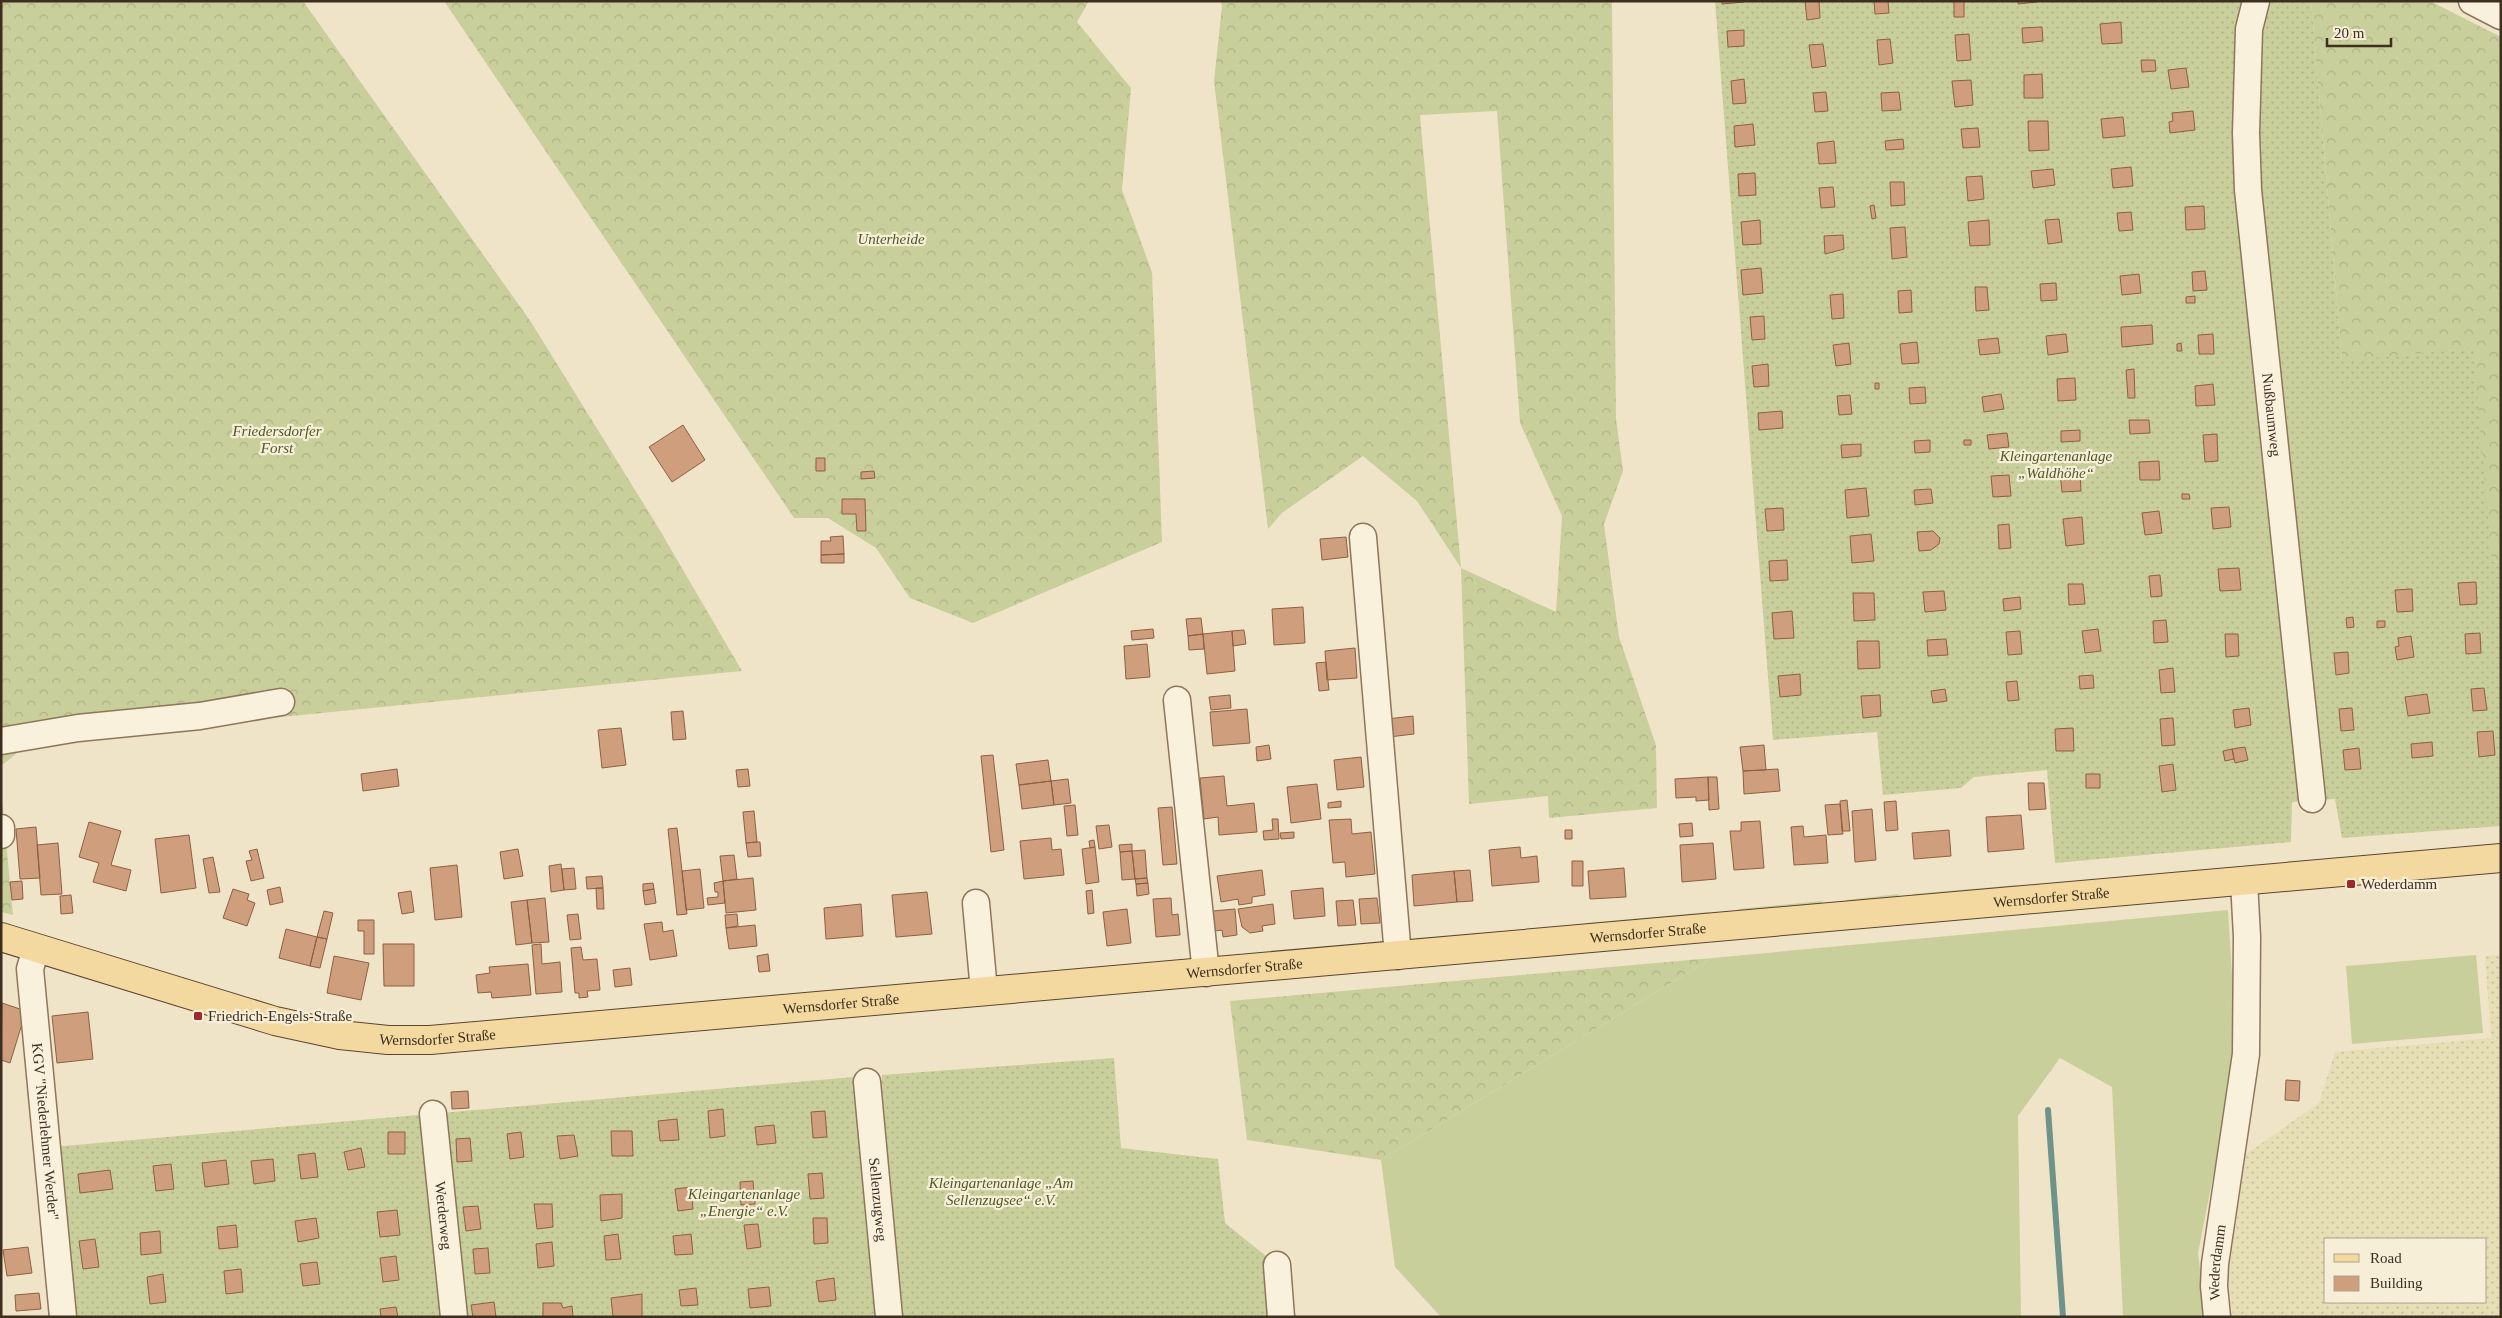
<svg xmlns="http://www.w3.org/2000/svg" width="2502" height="1318" font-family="Georgia,serif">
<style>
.farmland{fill:url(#farmland-dots);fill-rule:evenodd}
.grass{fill:#c9cf9b}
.forest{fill:url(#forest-crowns);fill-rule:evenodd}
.garden{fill:url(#garden-dots)}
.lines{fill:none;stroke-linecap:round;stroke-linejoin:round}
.stream{stroke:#6f938a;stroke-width:6}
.building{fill:#cf9f7d;stroke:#8d5f41}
.minor-casing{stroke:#8d765c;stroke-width:29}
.major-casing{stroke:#5b4430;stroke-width:30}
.minor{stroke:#faf1dc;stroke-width:26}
.major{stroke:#f3d9a0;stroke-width:28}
.poi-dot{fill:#9e2a2b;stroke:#f7eed8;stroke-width:2}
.labels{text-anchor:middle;stroke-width:4.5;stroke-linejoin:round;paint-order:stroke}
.park-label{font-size:15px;font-style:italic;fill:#4d5a26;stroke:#f7eed8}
.street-label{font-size:15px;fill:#3d2e20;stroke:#f7eed8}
.poi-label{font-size:15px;fill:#3d2e20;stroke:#f7eed8;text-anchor:start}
</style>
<defs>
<pattern id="farmland-dots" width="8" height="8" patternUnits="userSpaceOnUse" patternTransform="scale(1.25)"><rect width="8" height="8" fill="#e6deb5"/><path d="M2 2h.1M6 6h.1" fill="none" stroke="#c6bf9b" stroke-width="1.8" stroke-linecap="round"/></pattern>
<pattern id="forest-crowns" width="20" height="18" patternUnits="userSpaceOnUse" patternTransform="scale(1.25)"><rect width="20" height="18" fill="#c9cf9b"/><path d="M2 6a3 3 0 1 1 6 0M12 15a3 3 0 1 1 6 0" fill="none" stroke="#aeb285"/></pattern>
<pattern id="garden-dots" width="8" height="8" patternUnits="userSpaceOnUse" patternTransform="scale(1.25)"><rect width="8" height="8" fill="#c9cf9b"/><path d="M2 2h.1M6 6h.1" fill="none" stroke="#aeb285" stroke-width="1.8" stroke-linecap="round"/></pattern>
</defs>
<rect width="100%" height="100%" fill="#f0e4c8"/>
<path class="farmland" d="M2501,955V1317H2233L2228,1277L2246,1154L2319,1103L2335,1052L2491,1038L2485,956ZM2326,1239H2486V1302H2326Z"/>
<path class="grass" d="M2017,885L2016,891L1914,899L1913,894Z
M1899,894L1897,901L1848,906L1846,900Z
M1822,901L1821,907L1740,915L1738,909Z
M2228,910L2237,1055L2198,1253L2206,1317H2123L2112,1087L2060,1058L2018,1116L2021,1317H1441L1395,1267L1381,1160L1712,958Z
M1709,912L1708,917L1587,929L1586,923Z
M2476,955L2483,1033L2352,1044L2346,966Z"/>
<path class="forest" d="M1,1H303L531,322L658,527L742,671L31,742L1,766Z
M444,1H1089L1077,22L1131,88L1122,190L1152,272L1162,542L973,623L910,598L876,548L828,518H794Z
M1221,1H1612L1616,418L1623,471L1604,524L1619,637L1656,745L1657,808L1549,818L1548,796L1469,804L1461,568L1417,501L1363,456L1282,513L1268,529L1214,81L1222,6ZM1497,111L1520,423L1562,516L1556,612L1461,568L1420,115Z
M2311,1H2430L2501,37V561L2492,562L2342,361Z
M1,789L13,915L1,912Z
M1712,958L1381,1160L1247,1140L1230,1001Z"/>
<path class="garden" d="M1715,1H2311L2342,361L2473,348L2492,562L2501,561V826L2342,838L2335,799L2292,802L2291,842L2055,863L2047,770L1974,777L1961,788L1883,795L1877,732L1773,740Z
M1114,1058L1121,1148L1218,1159L1225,1223L1277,1265L1293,1317H69L52,1147L854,1077L855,1083L882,1080V1075Z"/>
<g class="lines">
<path class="stream" d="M2048,1110L2063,1317"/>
</g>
<path class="building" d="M1722,1H1744V2L1722,4Z
M1805,1H1819L1820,18L1807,20Z
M1874,1H1888L1889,13L1875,14Z
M1954,1H1964V17H1954Z
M2018,1H2037V2L2018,4Z
M2121,22L2122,43L2102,44L2100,24Z
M2042,27L2043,41L2023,43L2022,28Z
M1744,30V46L1728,47L1727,31Z
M1969,34L1971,60L1957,61L1955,35Z
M1890,39L1893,63L1879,65L1877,40Z
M1823,44L1826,66L1812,68L1809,45Z
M2141,60H2155L2156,71L2142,72Z
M2186,68L2189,87L2171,89L2168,70Z
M2042,74L2043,98H2024V75Z
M1744,79L1746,103L1733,104L1731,81Z
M1971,80L1973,105L1955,107L1952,81Z
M1826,92L1828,111L1815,112L1813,93Z
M1899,92L1901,110L1882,111L1881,93Z
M2193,111L2195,130L2170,133L2169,122L2173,121L2172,113Z
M2123,117L2125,136L2103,138L2101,119Z
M2028,121H2048L2049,150L2029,151Z
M1753,124L1755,145L1735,147L1734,126Z
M1978,128L1980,147L1963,148L1961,129Z
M1903,139L1904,149L1886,150L1885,141Z
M1834,141L1836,163L1819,164L1817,143Z
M2131,167L2133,186L2113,188L2111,169Z
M2053,169L2055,185L2033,188L2031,171Z
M1755,173L1756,195L1739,196L1738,174Z
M1982,176L1984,199L1968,201L1966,177Z
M1890,182H1904L1905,205L1891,206Z
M1833,187L1835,207L1821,208L1819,188Z
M1874,205L1876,218L1872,219L1870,206Z
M2204,206L2205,229L2186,230L2185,207Z
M2131,212L2133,230L2119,231L2117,213Z
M2059,219L2062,242L2048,244L2045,220Z
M1760,220L1761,244L1743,245L1741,222Z
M1989,220L1990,245L1970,246L1968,222Z
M1905,227L1907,257L1892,259L1890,228Z
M1843,235L1844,249L1825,254L1824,236Z
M1761,268L1763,293L1743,295L1741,270Z
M2205,271L2207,290L2193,291L2192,272Z
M2139,274L2141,293L2122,295L2120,276Z
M2056,283L2057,300L2041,301L2040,284Z
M1975,287H1987L1989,310L1976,311Z
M1911,290L1912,312L1899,313L1898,291Z
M1843,294L1844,318L1832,319L1830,295Z
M2195,296V303H2186V297Z
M1764,316L1765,339L1752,340L1750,317Z
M2152,325L2153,344L2122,347L2121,327Z
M2066,334L2068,352L2048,355L2046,336Z
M2213,334L2214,354H2199L2198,335Z
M1998,338L2000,353L1980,355L1978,340Z
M1917,342L1919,363L1902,364L1900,344Z
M1849,343L1851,364L1836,366L1833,345Z
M2181,343L2182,351H2177V344Z
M1768,364L1769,386L1754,387L1752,366Z
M2134,369L2135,398H2128L2126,370Z
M2075,378L2076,400L2058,401L2057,379Z
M1875,383H1879V389H1875Z
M2213,384L2215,405L2196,406L2195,386Z
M1925,387L1926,403L1910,404L1909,388Z
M2001,394L2004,409L1984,412L1982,397Z
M1850,395L1852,414L1839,415L1837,396Z
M1782,411L1783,428L1759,430L1758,413Z
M2129,420H2149L2150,433L2130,434Z
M683,425L705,460L672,482L649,447Z
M2080,430V441L2061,442V431Z
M2007,433L2009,447L1989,449L1987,435Z
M2217,434L2218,461L2205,462L2203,435Z
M1930,440V452L1915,453L1914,441Z
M1964,440H1971V445H1964Z
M1861,444V456L1842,458L1841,445Z
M816,458H825V471H816Z
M2159,461L2160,480H2140L2139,462Z
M874,471L875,478L861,479V472Z
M2080,471L2081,491L2062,492L2060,472Z
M2009,475L2011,496L1993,497L1991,476Z
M1866,488L1869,516L1847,518L1845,490Z
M1931,489L1933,503L1915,505L1914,490Z
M2182,494H2189L2190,499H2182Z
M842,499H865L866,531H857L856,514H842Z
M2229,507L2231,527L2213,529L2211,508Z
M1783,508L1784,530L1767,531L1765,509Z
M2159,511L2162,533L2145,535L2142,513Z
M2082,517L2084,544L2066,546L2063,519Z
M2009,524L2011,548L1999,549L1998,525Z
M1933,531L1940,538L1939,544L1931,550L1919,551L1917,532Z
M1871,534L1874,561L1852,563L1850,536Z
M843,536L844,554L821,555V541H831L830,537Z
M1346,537L1348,557L1322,560L1320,539Z
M844,554V563H821V555Z
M1787,560L1788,580L1770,581L1769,561Z
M2239,568L2241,590L2220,591L2218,569Z
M2160,575L2162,596L2151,597L2149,576Z
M2476,582L2477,604L2460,605L2458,583Z
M2068,584H2083L2085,604L2069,605Z
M2412,589L2413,611L2397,612L2395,590Z
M1944,591L1946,610L1925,612L1923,592Z
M1853,593H1874L1875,620L1854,621Z
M2020,597L2021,609L2004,611L2003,599Z
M1303,607L1305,643L1274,645L1272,609Z
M1792,611L1794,638L1774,639L1772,613Z
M2353,617L2354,627L2347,628L2346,618Z
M1201,618L1203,634L1188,636L1186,619Z
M2166,620L2168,642L2154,643L2153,621Z
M2377,621H2385V627L2377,628Z
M1153,629L1154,638L1132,640L1131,631Z
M2098,629L2101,651L2085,653L2082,631Z
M1244,630L1246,644L1233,646L1232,631Z
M1232,631L1235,671L1207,674L1203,634Z
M2020,631L2022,654L2008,655L2006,632Z
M2480,633L2481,653L2466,654L2465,634Z
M1203,634L1204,649L1189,650L1188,636Z
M2225,634H2238L2239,656L2226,657Z
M2411,636L2414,657L2397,660L2395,647L2399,646L2398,638Z
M1946,639L1948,655L1928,656L1927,640Z
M1857,641H1879L1880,668L1858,669Z
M1147,644L1150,677L1126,679L1124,646Z
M1355,648L1357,678L1327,680L1325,651Z
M2348,652L2349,673L2336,675L2334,653Z
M1326,662L1329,690L1319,691L1316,663Z
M2173,668L2175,692L2161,693L2159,670Z
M1800,674L1801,695L1780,697L1778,676Z
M2093,675L2094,688L2080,689L2079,676Z
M2017,681L2019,700L2008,701L2006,682Z
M2484,688L2487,710L2473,711L2471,689Z
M1945,689L1947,701L1933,703L1931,691Z
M2427,694L2430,713L2408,716L2405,697Z
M1230,695L1231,708L1211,710L1209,697Z
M1880,695L1881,716L1863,718L1861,696Z
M2249,708L2251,725L2235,728L2233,710Z
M2352,708L2354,730L2341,731L2339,709Z
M1247,709L1250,743L1213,746L1210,712Z
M683,711L686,739L673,740L671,712Z
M1413,716L1414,734L1389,737L1387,719Z
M2173,718L2175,745L2162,746L2160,719Z
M621,728L626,765L602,768L598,730Z
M2073,728L2074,751H2056L2055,729Z
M2493,731L2495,755L2479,757L2477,732Z
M2432,742L2433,756L2412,758L2411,744Z
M1269,745L1271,759L1257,761L1256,747Z
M1764,745L1766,770L1743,771L1740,747Z
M2245,747L2248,760L2235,763L2232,749Z
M2359,748L2361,769L2345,770L2343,750Z
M2232,749L2234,759L2225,761L2223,751Z
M993,755L1004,850L991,852L981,756Z
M1361,757L1364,787L1337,790L1334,760Z
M1048,760L1051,781L1019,785L1016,764Z
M2173,764L2176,790L2162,792L2159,766Z
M397,769L399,786L363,791L361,774Z
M748,769L750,786L738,787L736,770Z
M1778,769L1780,791L1744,794L1743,771Z
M2086,774H2100V788H2086Z
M1224,776L1227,806L1254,803L1257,832L1219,835L1218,817L1204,819L1200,778Z
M1708,777L1709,800L1696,801V797L1676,798L1675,779Z
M1708,777H1717L1719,809L1709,810Z
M1068,779L1071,803L1054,805L1051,781Z
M1051,781L1054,805L1022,809L1019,785Z
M2028,783H2044L2046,809L2029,810Z
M1317,784L1321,819L1291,823L1287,787Z
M1847,800L1850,831H1842L1840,801Z
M1341,801V807L1328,808V803Z
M1896,801L1898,830L1886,831L1884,802Z
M1840,804L1843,834L1828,835L1825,805Z
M1075,805L1078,835L1067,836L1064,806Z
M1172,807L1177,864L1163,865L1158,808Z
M1872,809L1876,860L1855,862L1852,811Z
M754,811L757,842L746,843L743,812Z
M2021,815L2024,849L1988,852L1986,817Z
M1272,819H1278L1279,839L1264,840L1263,831L1273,830Z
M1351,819L1352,834L1371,832L1375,874L1346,877L1345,862L1333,863L1329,820Z
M1760,821L1764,868L1734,870L1730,831H1741V822Z
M89,822L121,831L111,865L131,870L126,891L93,882L99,863L79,857Z
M1692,823L1693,836L1680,837L1679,824Z
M1109,825L1112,847L1099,849L1096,826Z
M1803,826L1804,837L1826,835L1828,863L1794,865L1791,827Z
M36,827L40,878L20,879L16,829Z
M677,828L687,914L677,915L668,829Z
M1565,830H1572V839H1565Z
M1949,830L1951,856L1914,859L1912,833Z
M1294,832V838L1281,839L1280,833Z
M189,835L196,888L161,893L155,839Z
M1051,838L1052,850L1061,849L1064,875L1024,879L1020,841Z
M1094,840L1095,847L1090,848L1089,841Z
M757,842H760L761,856L748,857L746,843Z
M58,843L62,894L41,895L37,845Z
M1713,843L1716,879L1682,882L1680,845Z
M1132,844V851L1120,852L1119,845Z
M1095,847L1099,882L1086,884L1082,849Z
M1520,847L1521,858L1537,856L1539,882L1492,886L1489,850Z
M257,849L264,878L251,881L246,861L252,860L249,851Z
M518,849L523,876L504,879L500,852Z
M1145,850L1147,878L1135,879L1132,851Z
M1132,851L1135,879L1122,880L1120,852Z
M734,855L737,879L723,881L720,856Z
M213,857L220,892L209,893L203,859Z
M1572,861H1583V886H1572Z
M561,864L564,890L551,892L549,866Z
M457,865L462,917L435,920L430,868Z
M574,868L576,889L564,890L562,869Z
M1624,868L1626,897L1590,899L1588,871Z
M700,869L704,908L686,910L682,871Z
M1262,870L1265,895L1252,897V903L1239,905L1238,899L1221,902L1217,876Z
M1470,870L1473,901L1457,902L1454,871Z
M1454,871L1457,902L1414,906L1412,875Z
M602,876L603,888L587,889L586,877Z
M753,878L756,910L726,913L723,881Z
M1147,878L1148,883L1136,884L1135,879Z
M22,881L23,899L12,900L10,882Z
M723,881L725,903L708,905L707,898L718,897V892H715L714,883Z
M653,883L654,889L643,891V884Z
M1148,883L1149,894L1137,896L1136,884Z
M280,887L283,902L270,905L267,890Z
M596,888H603L604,909H597Z
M1323,888L1325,916L1294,919L1291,891Z
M233,889L249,894L247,900L255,903L247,926L223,918Z
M654,889L656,903L645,905L643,891Z
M1092,890L1094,913L1088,914L1086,891Z
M411,891L414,912L402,914L398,893Z
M927,892L932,934L896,937L892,895Z
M71,895L73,913L61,914L60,896Z
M545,898L549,942L532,943L527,900Z
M1171,898L1172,915L1178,914L1180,935L1156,937L1153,899Z
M1377,898L1380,923L1361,924L1359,899Z
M527,900L532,943L516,945L511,902Z
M1353,900L1356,925L1338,926L1336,901Z
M861,904L863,936L826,939L824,908Z
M1273,904L1275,924L1262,926L1263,931L1250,933L1242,927L1238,909Z
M1127,909L1131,943L1107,946L1103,912Z
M1235,909L1237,935L1223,937L1222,930L1215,931L1213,911Z
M324,911L333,913L327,939L317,937Z
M578,914L581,939L570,940L567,915Z
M737,914L738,926L726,928L725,915Z
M358,920H374V954H364V931H358Z
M662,922L663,932L673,930L677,956L650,960L644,924Z
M755,925L757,946L729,949L726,928Z
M286,929L317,937L310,966L279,958Z
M317,937L327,939L320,968L310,966Z
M383,944H414V986H384Z
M541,944L542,964L560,962L562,992L536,994L532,945Z
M581,947L583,960L597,959L600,990L587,991L588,997L579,998V993H575L571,948Z
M768,954L770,971L759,972L757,956Z
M334,956L369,963L361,1000L327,993Z
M528,964L531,995L492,998L491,992L478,993L476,975L490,973L489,967Z
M630,968L632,985L615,987L613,970Z
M2,1003L26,1011L10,1063L1,1060Z
M88,1012L93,1059L57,1063L52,1016Z
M2286,1080L2300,1081L2299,1101L2285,1100Z
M468,1091L469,1108L452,1109L451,1092Z
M723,1109L725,1136L710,1138L708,1111Z
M825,1111L827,1137L813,1138L811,1112Z
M677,1119L679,1140L660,1141L658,1121Z
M774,1125L776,1143L757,1145L755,1127Z
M611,1131H632L633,1156H612Z
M388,1132H405V1154H388Z
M521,1132L524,1157L510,1159L507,1134Z
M574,1135L578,1156L560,1159L557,1136Z
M470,1138L472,1161L457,1162L456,1139Z
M361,1148L365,1167L348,1170L344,1152Z
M315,1153L318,1177L301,1179L298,1155Z
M273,1159L275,1181L254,1184L251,1161Z
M226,1160L229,1184L205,1187L202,1163Z
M171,1164L174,1189L156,1191L153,1166Z
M110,1170L113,1189L80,1193L78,1174Z
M822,1173L824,1198L810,1199L808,1174Z
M753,1181L755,1204L741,1205L740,1182Z
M691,1187L693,1209L678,1211L675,1189Z
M622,1194V1218L601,1221L600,1195Z
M534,1204H552L553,1227L537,1229Z
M478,1206L481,1229L466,1231L463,1207Z
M397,1210L400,1235L380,1237L377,1212Z
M316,1218L319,1238L298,1242L295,1221Z
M813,1218H827L828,1243L814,1244Z
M758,1224L761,1247L747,1249L744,1225Z
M236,1225L238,1247L219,1249L217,1227Z
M160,1231L161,1253L141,1255L140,1233Z
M618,1234L621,1259L606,1260L604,1236Z
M691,1234L693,1254L675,1255L673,1236Z
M95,1239L99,1267L83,1269L79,1241Z
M552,1242L554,1266L538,1268L536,1244Z
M28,1247L32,1273L7,1276L3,1250Z
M488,1248L490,1273L475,1274L473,1249Z
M396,1256L399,1280L383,1282L380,1258Z
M317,1262L320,1284L303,1286L300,1264Z
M241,1269L243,1292L226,1294L224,1271Z
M163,1274L166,1302L150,1304L147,1277Z
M834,1278L836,1300L819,1302L816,1281Z
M769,1287L771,1306L750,1308L748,1289Z
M696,1288L698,1305L681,1306L679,1290Z
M39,1293L41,1309L16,1311L15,1295Z
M642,1294V1317H613L611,1298Z
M494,1302L496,1317H473L471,1305Z
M543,1303H561L563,1308L572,1306L573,1317H543Z
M396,1307L398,1317H381L380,1309Z"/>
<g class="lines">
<g class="minor-casing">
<g id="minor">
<path id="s1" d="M2256,1L2249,29L2246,133L2248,190L2312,799"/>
<path d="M2472,1L2501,16"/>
<path d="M1363,537L1398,956"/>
<path d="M1177,700L1206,973"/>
<path d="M1,741L78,728L200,716L281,702"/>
<path d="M1,828V835"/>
<path d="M976,903L984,991"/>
<path id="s2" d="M36,948L30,969L63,1317"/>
<path id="s3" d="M867,1082L889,1317"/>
<path id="s4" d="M433,1114L454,1317"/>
<path d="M1277,1265L1281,1317"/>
<path id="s5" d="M2217,1317L2214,1286L2215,1264L2246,1054L2247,937L2244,881"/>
</g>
</g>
<g class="major-casing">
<g id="major">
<path id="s6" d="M1,937L275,1021L340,1035L388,1040H430L2501,858"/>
</g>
</g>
<use href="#minor" class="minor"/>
<use href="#major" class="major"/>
</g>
<g class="poi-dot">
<rect x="2346" y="879" width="10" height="10" rx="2.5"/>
<rect x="193" y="1011" width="10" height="10" rx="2.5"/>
</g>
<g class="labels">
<g class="park-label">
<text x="891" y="244">Unterheide</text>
<text x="277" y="436">Friedersdorfer<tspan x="277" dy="17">Forst</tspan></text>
<text x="2056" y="461">Kleingartenanlage<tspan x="2056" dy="17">„Waldhöhe“</tspan></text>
<text x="1001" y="1188">Kleingartenanlage „Am<tspan x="1001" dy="17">Sellenzugsee“ e.V.</tspan></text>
<text x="744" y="1199">Kleingartenanlage<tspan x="744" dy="17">„Energie“ e.V.</tspan></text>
</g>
<g class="street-label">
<text dy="5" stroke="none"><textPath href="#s1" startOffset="416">Nußbaumweg</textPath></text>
<text dy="5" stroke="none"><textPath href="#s6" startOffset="2071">Wernsdorfer Straße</textPath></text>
<text dy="5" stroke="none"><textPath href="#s6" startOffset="1666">Wernsdorfer Straße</textPath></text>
<text dy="5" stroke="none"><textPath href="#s6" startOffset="1261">Wernsdorfer Straße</textPath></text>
<text dy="5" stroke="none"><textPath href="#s6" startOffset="856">Wernsdorfer Straße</textPath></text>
<text dy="5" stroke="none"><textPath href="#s6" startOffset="451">Wernsdorfer Straße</textPath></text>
<text dy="5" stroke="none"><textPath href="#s2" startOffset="185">KGV "Niederlehmer Werder"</textPath></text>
<text dy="5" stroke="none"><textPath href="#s3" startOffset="118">Sellenzugweg</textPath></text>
<text dy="5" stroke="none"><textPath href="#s4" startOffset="102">Werderweg</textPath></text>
<text dy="5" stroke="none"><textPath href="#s5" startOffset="55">Wederdamm</textPath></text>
</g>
<g class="poi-label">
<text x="2361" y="889">Wederdamm</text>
<text x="208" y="1021">Friedrich-Engels-Straße</text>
</g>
</g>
<rect width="2502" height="1318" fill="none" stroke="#3d2e20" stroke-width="5"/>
<rect x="2324" y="1238" width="162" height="65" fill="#f7eed8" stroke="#ada18e"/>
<rect x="2334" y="1254" width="25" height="8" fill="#f3d9a0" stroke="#ada18e"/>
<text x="2370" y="1263" font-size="15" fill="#3d2e20">Road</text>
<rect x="2334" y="1276" width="25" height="15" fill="#cf9f7d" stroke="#ada18e"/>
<text x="2370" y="1288" font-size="15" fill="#3d2e20">Building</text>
<path d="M2327 38v8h64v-8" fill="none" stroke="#3d2e20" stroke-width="2.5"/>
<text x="2334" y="38" font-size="15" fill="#3d2e20" stroke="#f7eed8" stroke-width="4" paint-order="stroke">20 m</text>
</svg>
